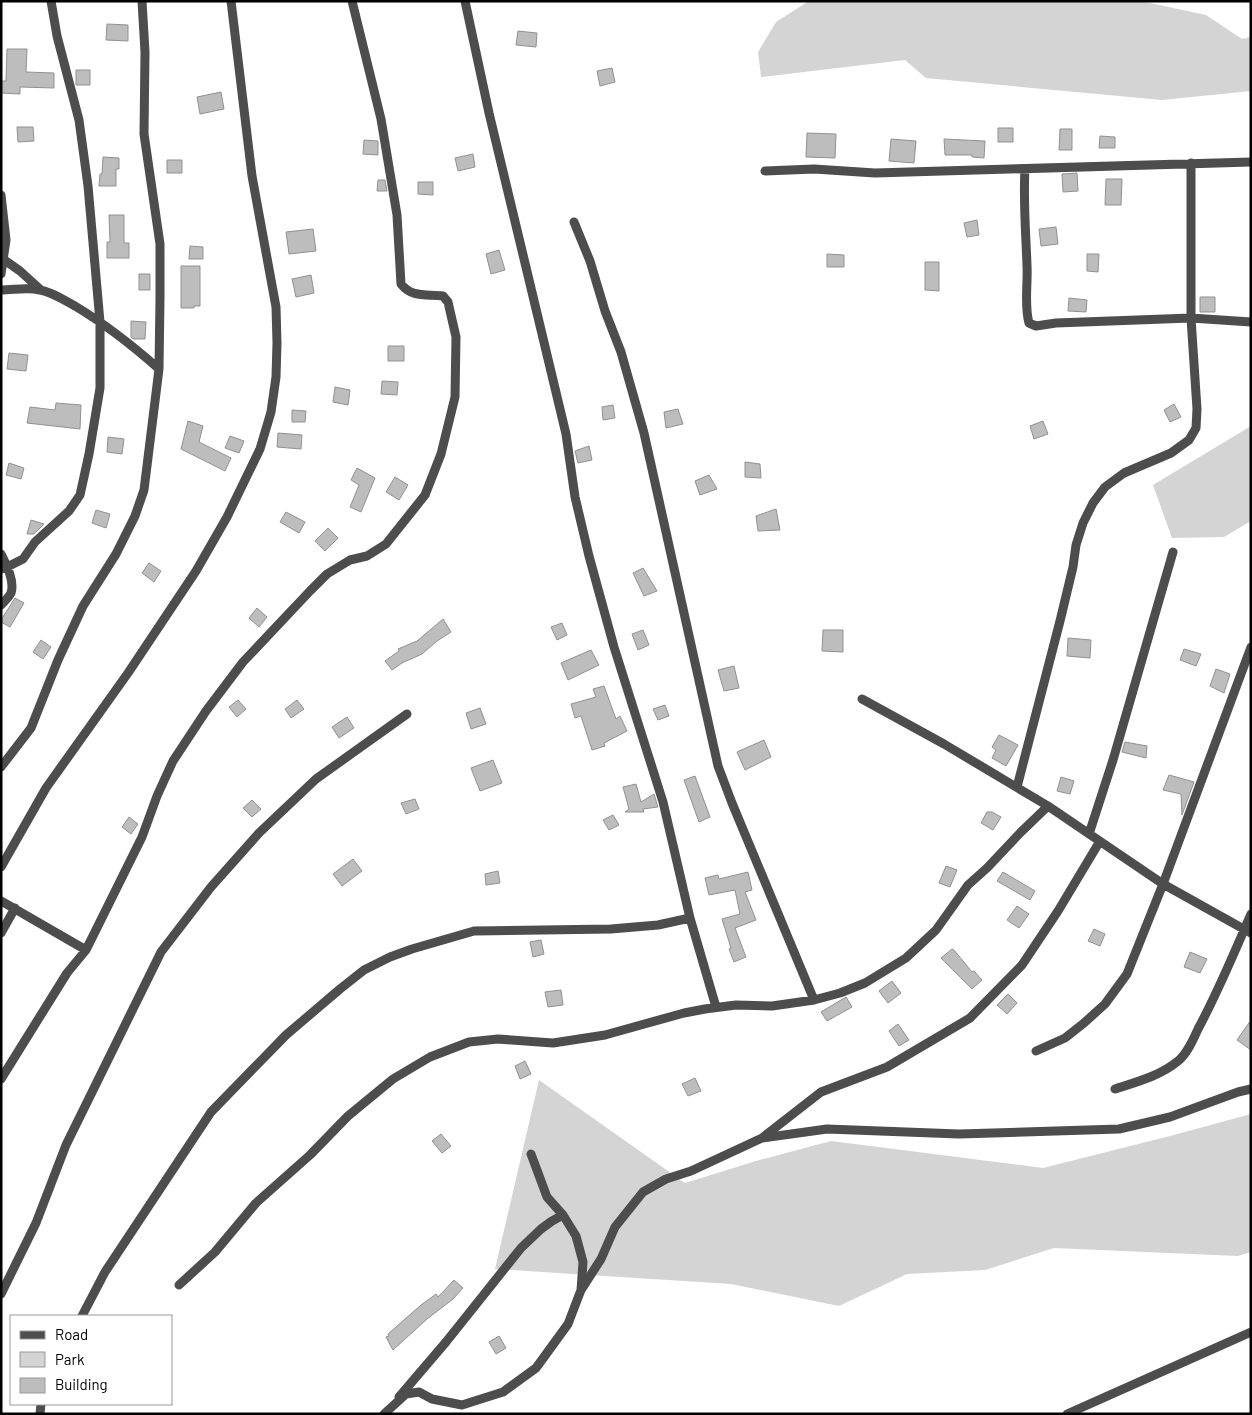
<svg xmlns="http://www.w3.org/2000/svg" width="1252" height="1415" font-family="Barlow,sans-serif">
<style>
.green{fill:#d4d4d4}
.building{fill:#bdbdbd;stroke:#919191}
.lines{fill:none;stroke-linecap:round;stroke-linejoin:round}
.minor{stroke:#4d4d4d;stroke-width:9}
</style>
<rect width="100%" height="100%" fill="#fff"/>
<path class="green" d="M809,1H1141L1206,15L1242,39L1251,37V91L1162,100L926,78L905,60L761,77L758,52L776,22Z
M1251,426V521L1224,537L1172,538L1153,485Z
M539,1080L685,1183L756,1161L831,1141L1043,1168L1170,1136L1251,1114V1252L1238,1256L1054,1248L985,1270L907,1274L839,1306L731,1284L495,1269Z"/>
<path class="building" d="M107,24L128,25V41L106,40Z
M518,31L537,33L536,47L516,45Z
M7,49H27L26,72L54,73V88L20,87V94L1,93V81H6Z
M612,68L615,82L600,86L597,71Z
M76,70H90V85H76Z
M221,92L224,109L200,114L197,97Z
M17,127H33L34,141L18,142Z
M998,128H1013V142H998Z
M1060,129H1072V150H1059Z
M807,133L836,134L835,158L806,157Z
M1100,136L1115,137V148H1099Z
M891,139L916,141L914,163L889,161Z
M944,139L985,141L984,158L972,157V155H945Z
M364,140L378,141V155L363,154Z
M473,154L475,167L458,171L455,158Z
M103,157L119,158V169H116V186H99L100,174H102Z
M167,160H182V173H167Z
M1077,173L1078,191L1063,192L1062,174Z
M1106,179H1122L1121,205H1105Z
M378,180H385L387,191H377Z
M418,182H433V195L418,194Z
M109,215H124V243H129V258H107V242H110Z
M977,220L979,235L967,237L964,223Z
M1056,227L1058,244L1041,246L1039,229Z
M313,229L316,251L289,254L286,232Z
M190,246L203,247V259H189Z
M499,250L505,270L491,274L486,254Z
M827,254L844,255V267H827Z
M1087,254H1099L1098,272L1087,271Z
M925,262H939V291L925,290Z
M181,266H200V306H194V308H181Z
M139,274H150V290H139Z
M311,275L314,293L296,297L292,279Z
M1200,297H1215V312H1200Z
M1069,298L1087,300L1086,312L1068,311Z
M131,321L146,322L145,339H133L131,337Z
M388,346H404V361H388Z
M9,353L28,355L26,371L7,369Z
M382,381L398,382L397,395L381,394Z
M335,387L350,390L348,405L333,402Z
M56,403L81,405L80,429L27,423L30,407L55,410Z
M1174,404L1181,417L1170,422L1164,410Z
M613,405L615,418L603,420L602,407Z
M678,409L683,424L666,428L664,412Z
M292,410L306,411L305,422H292Z
M188,421L203,426L199,442L231,458L225,471L181,449Z
M1043,421L1048,434L1034,439L1030,426Z
M278,433L302,435L301,449L277,447Z
M230,436L244,441L239,453L225,448Z
M108,437L124,439L122,454L107,452Z
M589,446L592,460L578,463L575,451Z
M745,462L760,464L761,478L745,477Z
M9,463L24,468L21,479L6,475Z
M357,468L375,478L361,512L350,507L359,485L351,480Z
M709,475L717,489L700,495L695,481Z
M395,477L408,485L399,500L386,492Z
M776,509L780,530L758,531L756,516Z
M96,510L110,514L106,528L92,523Z
M286,512L305,522L299,533L280,522Z
M31,520L44,524L34,534H27Z
M328,528L338,538L325,551L315,541Z
M149,563L161,571L154,582L142,573Z
M643,568L657,591L644,596L633,573Z
M15,598L24,603L10,627L1,622V620Z
M257,608L267,617L259,627L249,618Z
M443,619L451,632L437,641L422,654L402,663L392,670L385,661L399,651L398,649L417,641Z
M562,623L567,635L557,640L551,627Z
M643,630L649,645L638,650L632,634Z
M823,630H843V652L822,651Z
M1068,638L1091,640L1090,658L1067,656Z
M41,640L51,647L43,659L33,652Z
M1184,649L1201,654L1196,666L1180,660Z
M591,650L599,665L568,680L561,663Z
M734,666L739,688L724,691L718,670Z
M1216,669L1230,674L1224,693L1210,686Z
M604,686L616,719L620,716L627,731L604,743L605,746L592,750L581,716L575,718L571,704L596,697L593,689Z
M238,700L246,709L237,717L229,707Z
M297,700L304,709L291,718L285,709Z
M665,705L669,716L658,720L653,709Z
M480,708L486,724L471,729L466,713Z
M347,717L354,728L339,738L332,727Z
M999,735L1018,745L1006,766L992,758L996,750L992,747Z
M764,740L771,757L745,770L737,752Z
M1125,742L1147,746L1146,758L1122,752Z
M493,760L502,783L480,791L471,768Z
M1169,775L1194,782L1182,815L1181,794L1163,790Z
M695,776L710,817L699,822L684,780Z
M1061,777L1074,781L1070,794L1057,791Z
M636,784L641,802L654,794L658,807L643,809L644,812H625L629,809L623,787Z
M415,799L419,809L406,814L401,803Z
M252,800L261,809L252,817L243,808Z
M987,812H992L1001,817L993,830L981,823Z
M613,815L619,825L609,830L603,820Z
M129,817L138,824L131,834L122,827Z
M353,859L362,871L342,886L333,874Z
M946,866L957,870L950,887L939,883Z
M498,871L500,883L486,885L485,874Z
M748,872L752,890L745,892L756,920L735,928L746,957L734,962L729,949L731,948L722,919L740,914L735,890L709,895L705,878L718,875L719,879Z
M1003,872L1035,891L1030,900L997,881Z
M1017,906L1029,914L1019,928L1007,920Z
M1094,929L1105,934L1100,946L1088,941Z
M541,940L544,954L533,957L530,942Z
M952,949L954,950L972,972L974,971L982,980L972,989L941,958Z
M1190,952L1207,959L1200,973L1184,967Z
M892,981L901,993L888,1003L879,991Z
M561,990L563,1005L548,1007L545,992Z
M1008,994L1017,1003L1007,1014L997,1005Z
M846,997L852,1007L827,1021L821,1012Z
M1251,1020V1050L1237,1040Z
M898,1024L909,1040L899,1046L889,1031Z
M525,1061L531,1074L520,1079L515,1066Z
M695,1078L701,1091L688,1096L682,1084Z
M441,1134L451,1146L442,1153L432,1141Z
M454,1280L463,1288L453,1299L427,1319L393,1350L386,1337L389,1336L388,1334L421,1305L436,1294L438,1297Z
M499,1336L506,1348L496,1354L489,1342Z"/>
<g class="lines">
<path class="minor" d="M465,1L489,113L566,434L575,497L589,556L614,647L663,802L690,918L716,1007
M1025,169C1023,201 1026,234 1027,266C1028,285 1024,305 1029,323L1036,326L1056,323L1191,318L1251,322
M765,171L814,169L875,173L1251,162
M1,195L6,240L1,274
M574,222L590,261L605,311L621,352L644,433L718,766L732,803L814,1000
M1,259H3L20,271L41,290
M1,290C14,290 27,287 40,290C52,292 64,300 75,306C105,324 132,345 159,369
M1,554C6,564 15,581 11,593C9,597 5,601 1,605
M1,569L7,567L23,559L35,542L69,511L80,495L89,454L100,388V322L88,186L79,120L57,36L51,1
M862,699L944,744L1048,806L1163,884L1251,933
M1,767L31,728L58,660L83,606L116,554L135,516L144,490L159,369L160,298V244L144,134L145,52L142,1
M1017,787L1060,621L1073,567L1076,545L1083,523L1093,503L1105,487L1124,473L1171,453L1189,440L1196,428L1197,409L1191,318V163
M1089,834L1113,760L1173,552
M1,867L46,788L128,673L196,571L227,517L260,449L271,412L276,377L277,343L276,307L252,176L231,1
M1,901L86,950
M1,933L15,908
M1036,1051L1065,1038L1084,1023L1105,1004L1127,974L1163,884L1251,647
M1,1079L67,973L86,950L142,837L157,796L173,761L206,711L243,662L310,591L327,574L350,560L367,556L386,544L425,495L441,454L455,397L456,337L448,302L443,296C426,294 412,298 401,284L397,215L381,119L352,1
M1115,1089C1136,1082 1160,1076 1178,1061C1187,1054 1193,1040 1198,1029C1218,992 1234,953 1251,914
M762,1138L821,1092L887,1067L970,1018L1022,965L1058,911L1100,841
M179,1285L215,1252L256,1203L310,1155L348,1116L393,1079L430,1057L469,1042L498,1039L553,1043L605,1035L684,1013L705,1009L736,1005L772,1006L814,1000L840,993L865,983L906,958L936,930L968,885L987,868L1020,833L1048,806
M581,1290L601,1259L615,1227L643,1192L666,1179L691,1171L762,1138L827,1129L959,1134L1119,1129L1170,1117L1238,1092L1251,1089
M1,1294L36,1223L66,1145L161,952L211,887L259,833L316,779L407,714
M82,1316L105,1272L211,1112L286,1035L340,989L364,970L390,957L412,949L474,931L611,929L658,925L690,918
M399,1397L446,1342L521,1248L541,1229L552,1221L563,1215
M40,1414L41,1404
M384,1414L406,1394L419,1392L432,1399L462,1405L503,1392L536,1368L568,1324L581,1290L583,1262L576,1236L563,1215L547,1197L531,1154
M1067,1414L1251,1332"/>
</g>
<rect width="1252" height="1415" fill="none" stroke="#000000" stroke-width="5"/>
<rect x="10" y="1315" width="162" height="90" fill="#ffffff" stroke="#999999"/>
<rect x="20" y="1331" width="25" height="8" fill="#4d4d4d" stroke="#999999"/>
<text x="55" y="1340" font-size="15" fill="#000000">Road</text>
<rect x="20" y="1352" width="25" height="15" fill="#d4d4d4" stroke="#999999"/>
<text x="55" y="1365" font-size="15" fill="#000000">Park</text>
<rect x="20" y="1378" width="25" height="15" fill="#bdbdbd" stroke="#999999"/>
<text x="55" y="1390" font-size="15" fill="#000000">Building</text>
</svg>
